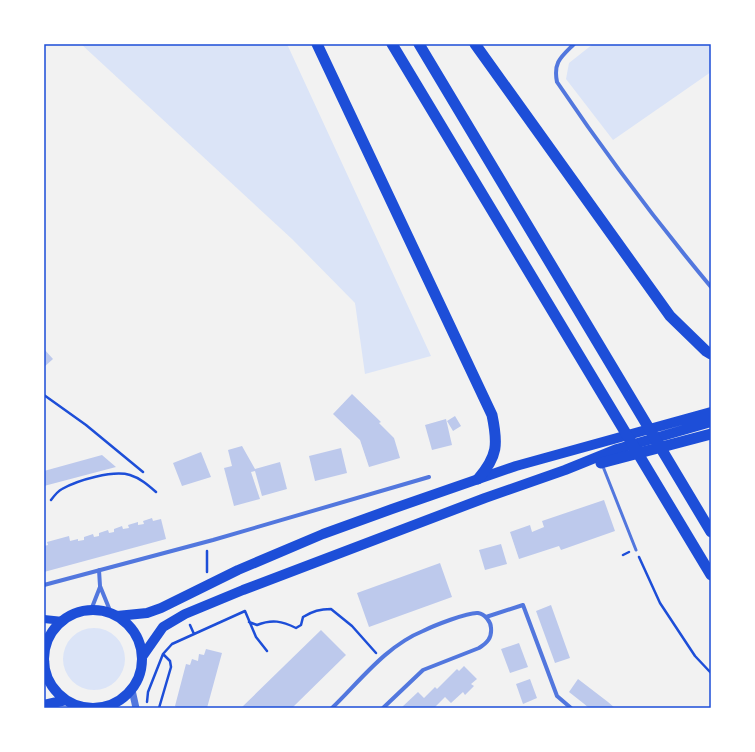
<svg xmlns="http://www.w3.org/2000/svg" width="755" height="752" font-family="'Varela Round',sans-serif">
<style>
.green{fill:#dbe4f7}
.building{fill:#bdc9ec}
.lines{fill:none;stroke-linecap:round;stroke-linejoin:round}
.path{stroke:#1d4ed8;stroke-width:2.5}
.service{stroke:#5277de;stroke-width:3}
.minor{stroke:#5277de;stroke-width:4}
.tertiary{stroke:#5277de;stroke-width:7}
.secondary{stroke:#1d4ed8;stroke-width:8}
.primary{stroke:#1d4ed8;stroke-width:10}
.trunk{stroke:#1d4ed8;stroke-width:11}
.neatline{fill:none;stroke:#1d4ed8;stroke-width:1.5}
</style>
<rect width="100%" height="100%" fill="#f2f2f2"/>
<path class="green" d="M81,44H287L431,356L365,374L355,303L292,239Z
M593,44H711V72L613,140L566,79L569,63Z
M63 659a31 31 0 1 1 62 0a31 31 0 1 1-62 0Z"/>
<path class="building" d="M44,349L53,359L44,367Z
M352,394L381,422L379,423L394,438L400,458L369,467L360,440L333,414Z
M455,416L461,426L453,431L447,421Z
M446,419L452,445L432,450L425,425Z
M242,446L255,469L280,462L287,489L262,496L255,471L251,472L260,499L234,506L224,468L232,466L228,450Z
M341,448L347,473L315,481L309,456Z
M201,452L211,477L182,486L173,463Z
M102,455L116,467L44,486V471Z
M604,500L615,531L561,550L559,546L519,559L510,532L530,525L532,532L544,527L542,521Z
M152,518L153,521L161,519L166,539L44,572V546L48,545L47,542L69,536L70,541L78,539V541L84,540V537L93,534L94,537L99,536V533L108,530L109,533L114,532V529L122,526L123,529L129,528L128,525L138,522V525L144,524L143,521Z
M501,544L507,564L485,570L479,550Z
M440,563L452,597L369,627L357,593Z
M551,605L570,658L555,663L536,611Z
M321,630L346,655L292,708H241Z
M519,643L528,667L510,673L501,649Z
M206,649L222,653L207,708H178L175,706L186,664L190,665L192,659L198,661L199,654L204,655Z
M464,666L477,679L471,684L474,686L465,695L463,692L451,703L445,697L434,708H401L418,692L424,698L435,687L437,689L457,669L459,671Z
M530,679L537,698L523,704L516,684Z
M578,679L608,702L615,708H589L583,703L569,692Z"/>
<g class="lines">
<path class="path" d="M44,395L86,425L143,472
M51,500C54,496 58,491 62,489C78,480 113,470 130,475C140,478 148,485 156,492
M207,551V572
M623,555L629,552
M639,557L660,603L695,656L711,673
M249,622L257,625C272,619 282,621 296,628L301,625L303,617C313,611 320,609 331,609L352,626L376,653
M190,625L194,634
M147,702L148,692L163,654
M159,708L171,667L170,661L163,654L172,644L245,611L256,637L267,651"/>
<path class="service" d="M602,464L636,550"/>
<path class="minor" d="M574,44C561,57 553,62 557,82C605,153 656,221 711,287
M99,570L100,586L111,613
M44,585L213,540L429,477
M91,610L100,587
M486,617L523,605L557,696L571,708
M332,708C360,681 386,646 423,631C433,626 468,612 478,613C485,614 491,622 491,628C492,638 487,643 479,648L423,670L383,708"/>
<path class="tertiary" d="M132,690L136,708
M92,708H93"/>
<path class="secondary" d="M44,619L63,621
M44,659L45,661"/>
<path class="primary" d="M44 659a49 49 0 1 1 98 0a49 49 0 1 1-98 0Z
M117,616L147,613L161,608L238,570L323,534L392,509L516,466L711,412
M142,657L163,627L185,614L243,590L485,498L565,470L617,449L711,422
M44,705L66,700"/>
<path class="trunk" d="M317,44L492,415C498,444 498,456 478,479
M392,44L711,575
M419,44L711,532
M475,44L670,316L706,351L711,354
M601,463L711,434"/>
</g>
<rect width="755" height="752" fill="none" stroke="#ffffff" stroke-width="90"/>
<rect x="45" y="45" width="665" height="662" class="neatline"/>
</svg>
